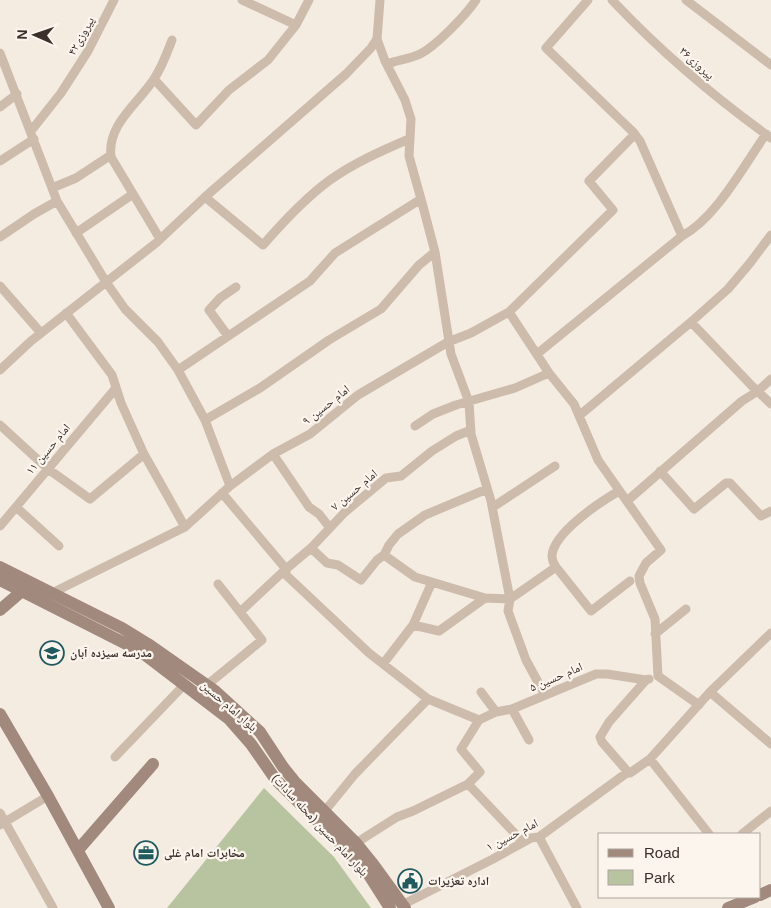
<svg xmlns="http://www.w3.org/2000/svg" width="771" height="908" font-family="Arial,'Noto Naskh Arabic',sans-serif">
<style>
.green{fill:#b8c4a0}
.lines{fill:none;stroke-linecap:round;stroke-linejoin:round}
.street{stroke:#cdbbac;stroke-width:9}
.secondary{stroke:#a18a7d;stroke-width:12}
.labels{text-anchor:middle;stroke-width:4.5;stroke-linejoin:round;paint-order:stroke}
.street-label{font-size:12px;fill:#3b302b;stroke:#fbf5ee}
.poi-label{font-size:12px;font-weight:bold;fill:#3b302b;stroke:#fbf5ee;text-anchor:start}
</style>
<rect width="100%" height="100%" fill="#f4ebe1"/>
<path class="green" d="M264,788L334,857L371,908H167Z"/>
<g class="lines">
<path class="street" d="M242,0L296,25
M612,0C660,51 714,97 771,138
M686,0L771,65
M0,53L57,201L106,282L125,309L158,342L178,370L205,420L230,486
M387,64C397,60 410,59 420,54C436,46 466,15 476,0
M154,79L196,125L229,90L268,60L296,25L309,0
M0,107L17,94
M31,131L61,93L88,51L114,0
M0,161L34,139
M52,188L76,178L111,155
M205,197L263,245C283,222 305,198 330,180C354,163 381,151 409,139
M421,199L435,252L451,354L469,402L471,434L491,501L510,599L556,567
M76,233L133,194
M682,236C716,218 743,167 766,134
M0,237L34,214L57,201
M160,239L111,157C107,124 138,104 154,79C162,67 167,53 172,40
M0,286L41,333
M509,312L549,373L574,404L598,460L661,550L646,563L639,576L640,583L655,619L658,676
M66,313L112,375L121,403L144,454L185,527
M691,322L752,386L771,404
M228,336L209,310L220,298L236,287
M537,354L682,236L640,141L633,132L546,48L588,0
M0,370L31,341L156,243L205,197L346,74L371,48L377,39
M178,370L310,281L335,253L421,199L409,156L411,119L405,100L385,61L377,39L380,0
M580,415L691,322L728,289L750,263L771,235
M205,420L260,388L329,340L381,309L419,265L435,252
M0,425L48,469L90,499L144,454
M415,426L433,414L456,405L515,388L549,373
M273,454L309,507L319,514L330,528
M660,471L694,509L726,483H730L761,516L771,511
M619,491C600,502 553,533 552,556C552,560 554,564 556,567L591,611L630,581
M222,493L286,569V575L369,653L428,699L479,720L461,749L480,772L468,784L523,842
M627,501L742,401L758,391L771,379
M16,507L59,546
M493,507L555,466
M0,526L116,388
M311,548L327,563L338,565L361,580L377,560L384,555L389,545L398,534L425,515L487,489
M384,555L415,577L485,598L510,599L508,611L526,660L545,695
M52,593L185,527L230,486L273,454L310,434L358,395L448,342L471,333L509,312L613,210L589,181L635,134
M240,612L286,569L311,548L345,512L386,478L401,476L432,451L456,436L471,430
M413,625L439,631L485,598
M655,634L686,609
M383,664L413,625L432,582
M658,676L699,705
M207,685L262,640L218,584
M481,692L496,712
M710,692L771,744
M512,709L529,740
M479,720L496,712L512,709L596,674H607L646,680
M115,757L184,685
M650,759L709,834
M628,772L602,742L600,737L609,722L646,680L649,679
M324,812L355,774L428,699
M0,813L53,908
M0,825L48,796
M742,834L771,811
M539,837L577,908
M356,843L397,817L413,811L468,784
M402,905L493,859L531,838L539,837L628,772L630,773L650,759L710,692L771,633"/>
<path class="secondary" d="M0,567L122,628L148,644L215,691L260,732L283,767L295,782L356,843L373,864L405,908
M0,580L140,651L229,719L251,744L276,780L335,838L369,875L390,908
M0,610L22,591
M0,714L48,796L109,908
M78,850L153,764
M760,895L771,890
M728,908L755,897"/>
</g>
<defs>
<g id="school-ring" transform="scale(1.25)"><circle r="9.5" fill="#fbf5ee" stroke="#1f5a5e" stroke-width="1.5"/><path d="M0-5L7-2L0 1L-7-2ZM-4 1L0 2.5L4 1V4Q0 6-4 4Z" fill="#1f5a5e"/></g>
<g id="office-ring" transform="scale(1.25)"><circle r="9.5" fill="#fbf5ee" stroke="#1f5a5e" stroke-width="1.5"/><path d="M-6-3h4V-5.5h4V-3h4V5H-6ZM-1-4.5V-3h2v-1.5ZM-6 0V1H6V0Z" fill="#1f5a5e"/></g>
<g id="civic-ring" transform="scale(1.25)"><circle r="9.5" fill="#fbf5ee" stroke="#1f5a5e" stroke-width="1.5"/><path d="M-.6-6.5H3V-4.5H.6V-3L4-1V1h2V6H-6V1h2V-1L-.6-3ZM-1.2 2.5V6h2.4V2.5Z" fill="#1f5a5e"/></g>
</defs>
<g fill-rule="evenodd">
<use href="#school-ring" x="52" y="653"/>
<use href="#office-ring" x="146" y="853"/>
<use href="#civic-ring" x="410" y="881"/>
</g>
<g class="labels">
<g class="street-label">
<text transform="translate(81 36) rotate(-61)" y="4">پیروزی۴۲</text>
<text transform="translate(697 63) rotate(42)" y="4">پیروزی۳۶</text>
<text transform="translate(326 405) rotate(-38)" y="4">امام حسین ۹</text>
<text transform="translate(48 449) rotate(-50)" y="4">امام حسین ۱۱</text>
<text transform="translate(354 490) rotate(-40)" y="4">امام حسین ۷</text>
<text transform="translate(556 677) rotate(-23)" y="4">امام حسین ۵</text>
<text transform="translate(229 706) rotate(41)" y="4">بلوار امام حسین</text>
<text transform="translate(320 825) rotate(47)" y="4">بلوار امام حسین (محله سادات)</text>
<text transform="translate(512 835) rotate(-27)" y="4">امام حسین ۱</text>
</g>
<g class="poi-label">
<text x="70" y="657">مدرسه سیزده آبان</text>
<text x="164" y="857">مخابرات امام غلی</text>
<text x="428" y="885">اداره تعزیرات</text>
</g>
</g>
<rect x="598" y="833" width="162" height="65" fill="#fbf5ee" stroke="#aea6a0"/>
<rect x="608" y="849" width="25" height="8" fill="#a18a7d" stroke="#aea6a0"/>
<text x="644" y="858" font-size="15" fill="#3b302b">Road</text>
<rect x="608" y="870" width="25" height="15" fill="#b8c4a0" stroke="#aea6a0"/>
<text x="644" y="883" font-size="15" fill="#3b302b">Park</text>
<g transform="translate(35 35) rotate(272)" stroke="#fbf5ee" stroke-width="4" paint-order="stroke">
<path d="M0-4L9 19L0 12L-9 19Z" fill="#3b302b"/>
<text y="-8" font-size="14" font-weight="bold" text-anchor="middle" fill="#3b302b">N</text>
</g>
</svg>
